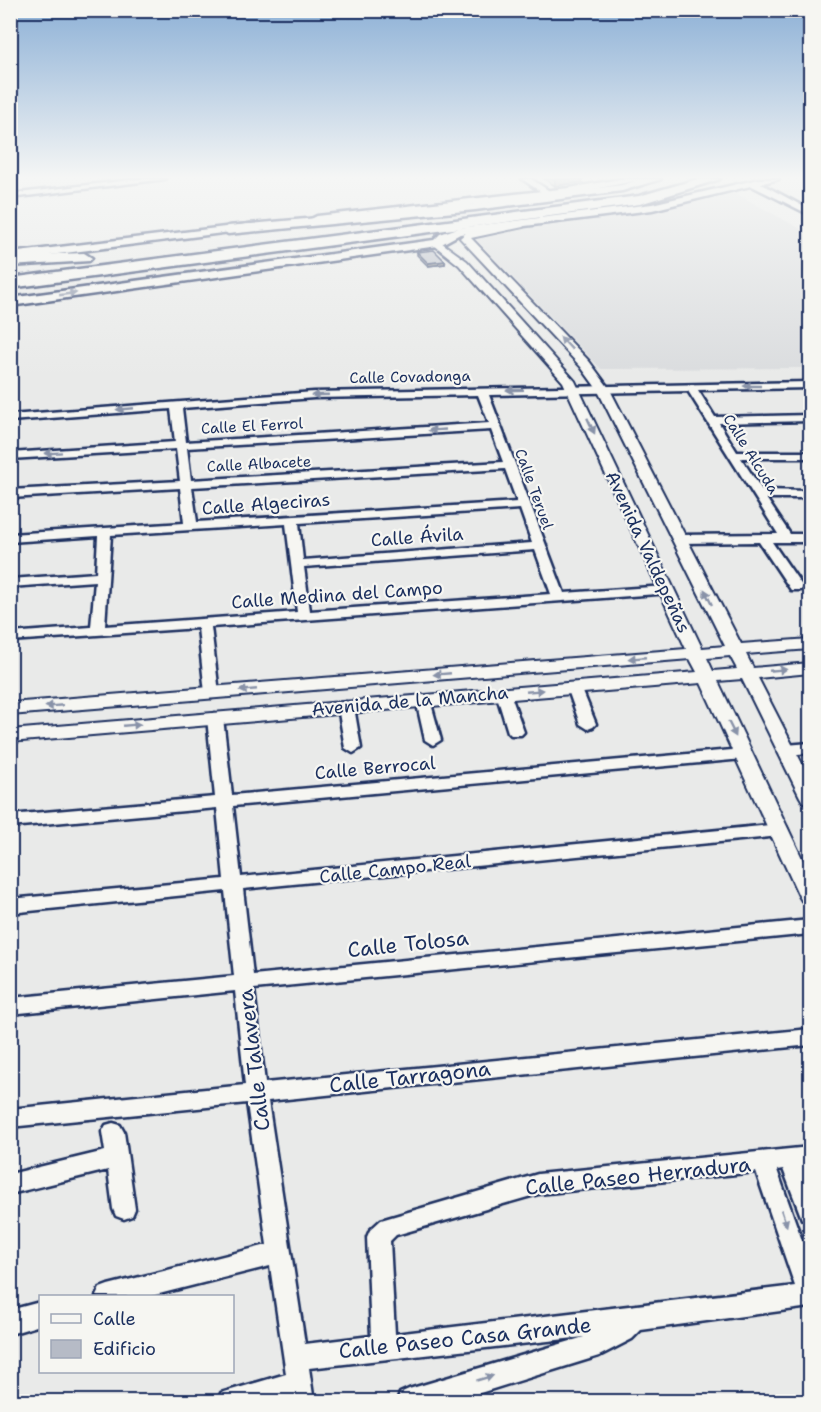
<svg xmlns="http://www.w3.org/2000/svg" width="821" height="1412" font-family="'Shantell Sans',sans-serif">
<style>
.built{fill:#dadcde}
.lines{fill:none;stroke-linecap:round;stroke-linejoin:round}
.minor-casing{stroke:#1b2f5e;stroke-width:5}
.tertiary-casing{stroke:#1b2f5e;stroke-width:4}
.secondary-casing{stroke:#1b2f5e;stroke-width:5}
.primary-casing{stroke:#1b2f5e;stroke-width:5}
.motorway-casing{stroke:#1b2f5e;stroke-width:5}
.minor{fill:#f6f6f2;fill-rule:evenodd}
.tertiary{fill:#f6f6f2;fill-rule:evenodd}
.secondary{fill:#f6f6f2;fill-rule:evenodd}
.primary{fill:#f6f6f2;fill-rule:evenodd}
.motorway{fill:#f6f6f2;fill-rule:evenodd}
.wall{fill:#9da1aa;stroke:#1b2f5e;stroke-width:1.5}
.shaded-wall{fill:#7f838b;stroke:#1b2f5e;stroke-width:1.5}
.building{fill:#b6bbc6;stroke:#1b2f5e;stroke-width:1.5}
.oneway{fill:#8892a8}
.labels{text-anchor:middle;stroke-width:4.5;stroke-linejoin:round;paint-order:stroke}
.far-street-label{font-size:15px;fill:#1b2f5e;stroke:#f6f6f2}
.street-label{font-size:18px;fill:#1b2f5e;stroke:#f6f6f2}
.near-street-label{font-size:21px;fill:#1b2f5e;stroke:#f6f6f2}
</style>
<rect width="100%" height="100%" fill="#e9eae9"/>
<filter id="ink" filterUnits="userSpaceOnUse"><feTurbulence type="fractalNoise" baseFrequency=".0167" numOctaves="2"/><feDisplacementMap in="SourceGraphic" scale="12" xChannelSelector="R" yChannelSelector="G"/><feConvolveMatrix kernelMatrix="1 2 1 2 8 2 1 2 1" color-interpolation-filters="sRGB"/></filter>
<g filter="url(#ink)">
<path class="built" d="M735,193L810,234V368L601,369L475,238L478,235L668,209Z"/>
<g class="lines">
<g class="minor-casing">
<path id="minor" d="M139,179H165L10,198V194Z
M522,179H531L551,192L544,194Z
M752,182H758L810,210V215L752,186Z
M810,382V388L698,390L715,417L810,415V421L719,423L737,452H810V458H741L762,490L810,491V498H766L790,534H810V542H772L803,587L801,590H791L759,542L679,543L673,539L679,535L778,534L688,391L489,395L564,593L666,586L671,587L673,590L671,593L211,627L219,693L212,698L205,693L198,628L10,641V633L91,627L95,581L10,587V579L96,573L98,536L10,542V534L184,523L180,488L10,498V490L180,481L176,449L10,459V453L175,442L171,409L10,421V415L314,392ZM478,395L489,423L186,442L182,408L314,398ZM491,430L503,462L191,480L187,448ZM505,469L517,502L197,522L192,487ZM520,509L532,543L303,560L299,523ZM286,524L297,612L105,626L111,535ZM535,550L551,594L310,611L304,567Z
M574,683L581,687L596,724L593,727L588,729L580,724L567,687Z
M503,688L510,693L524,732L521,735H511L508,732L496,693Z
M423,695L430,700L441,740L433,745L425,740L416,700Z
M346,702L354,707L361,748L353,753L345,748L338,707Z
M215,713L223,718L232,795L743,749L751,754L743,759L233,806L241,877L780,824L786,826L788,830L786,834L780,836L243,889L253,975L810,920V934L254,989L265,1083L810,1029V1045L268,1101L305,1344L371,1336L367,1237L370,1230L381,1220L538,1174L810,1147V1166L804,1167L810,1185V1222L802,1219L783,1169L777,1170L810,1263V1307L641,1330L632,1339L599,1356L451,1402H397L400,1393L409,1389L584,1337L309,1368L314,1402H289V1398L277,1402H218L221,1393L286,1374L270,1266L151,1296H96L100,1288L108,1285L267,1245L247,1103L10,1127V1109L245,1085L235,991L10,1014V998L234,976L225,891L10,913V899L224,879L217,808L10,827V815L215,797L207,718ZM756,1172L795,1286L395,1334L390,1241L396,1235L538,1194Z
M810,743V753L786,755L778,750L786,745Z
M113,1123L120,1125L124,1132L135,1209L132,1216L124,1219L116,1216L113,1209L108,1170L10,1194V1174L105,1151L102,1132L106,1125Z
M40,1302V1325L10,1334V1310Z"/>
</g>
<g class="tertiary-casing">
<path id="tertiary" d="M520,222L525,225L523,227L471,238L589,361L609,388L741,644L810,639V649L746,654L753,668L810,663V673L758,678L810,779V803L803,802L800,797L742,679L718,681L810,875V904L802,901L799,896L701,683L10,742V730L697,672L690,659L10,715V703L686,649L563,382L459,265L434,245V241L438,240L467,261L575,381L702,648L725,646L597,389L581,367L460,238L468,231ZM730,656L737,669L713,671L707,658Z"/>
</g>
<g class="secondary-casing">
<path id="secondary" d="M620,179H645L569,194L317,222L311,219L317,216L569,188Z
M759,179H779L652,210L460,234L438,246L10,306V298L434,240L440,234L458,228L652,204Z
M250,224L254,225V229L10,260V253Z"/>
</g>
<g class="primary-casing">
<path id="primary" d="M642,179H661L622,191L475,210L228,234L222,230L228,226L475,204L622,185Z"/>
</g>
<g class="motorway-casing">
<path id="motorway" d="M698,179H720L640,204L10,288V278L639,196Z
M84,253L92,258L89,261L10,266V256Z"/>
</g>
<use href="#minor" class="minor"/>
<use href="#tertiary" class="tertiary"/>
<use href="#secondary" class="secondary"/>
<use href="#primary" class="primary"/>
<use href="#motorway" class="motorway"/>
</g>
<path class="wall" d="M544,179H582V182L555,186Z
M417,252L445,261V264L428,266L417,255Z"/>
<path class="shaded-wall" d="M555,179H582V182L555,186Z
M445,261V264L428,266V263Z"/>
<path class="building" d="M434,250L445,261L428,263L417,252Z"/>
<defs><path id="oneway-solid" d="M-6-.8H1V-3.2L6.5 0L1 3.2V.8H-6Z" transform="scale(1.5)"/></defs>
<g class="oneway">
<use href="#oneway-solid" transform="translate(68 294) rotate(-8)"/>
<use href="#oneway-solid" transform="translate(566 343) rotate(-133)"/>
<use href="#oneway-solid" transform="translate(752 386) rotate(180)"/>
<use href="#oneway-solid" transform="translate(515 390) rotate(179)"/>
<use href="#oneway-solid" transform="translate(320 395) rotate(178)"/>
<use href="#oneway-solid" transform="translate(125 409) rotate(175)"/>
<use href="#oneway-solid" transform="translate(591 426) rotate(65)"/>
<use href="#oneway-solid" transform="translate(437 430) rotate(177)"/>
<use href="#oneway-solid" transform="translate(53 453) rotate(176)"/>
<use href="#oneway-solid" transform="translate(708 597) rotate(-116)"/>
<use href="#oneway-solid" transform="translate(637 658) rotate(175)"/>
<use href="#oneway-solid" transform="translate(778 670) rotate(-5)"/>
<use href="#oneway-solid" transform="translate(442 674) rotate(175)"/>
<use href="#oneway-solid" transform="translate(248 690) rotate(175)"/>
<use href="#oneway-solid" transform="translate(535 691) rotate(-5)"/>
<use href="#oneway-solid" transform="translate(54 706) rotate(175)"/>
<use href="#oneway-solid" transform="translate(132 725) rotate(-5)"/>
<use href="#oneway-solid" transform="translate(732 729) rotate(64)"/>
<use href="#oneway-solid" transform="translate(784 1218) rotate(71)"/>
<use href="#oneway-solid" transform="translate(485 1378) rotate(-17)"/>
</g>
</g>
<linearGradient id="sky" x2="0" y2="1"><stop stop-color="#8cb0d6"/><stop offset="0.47" stop-color="#f5f6f5"/><stop offset="1" stop-color="#f5f6f5" stop-opacity="0"/></linearGradient>
<rect width="821" height="377" fill="url(#sky)"/>
<g class="labels">
<g class="far-street-label">
<text transform="translate(410 377) rotate(-1)" y="5">Calle Covadonga</text>
<text transform="translate(252 426) rotate(-3)" y="5">Calle El Ferrol</text>
<text transform="translate(751 454) rotate(58)" y="5">Calle Alcuda</text>
<text transform="translate(259 464) rotate(-3)" y="5">Calle Albacete</text>
<text transform="translate(534 489) rotate(70)" y="5">Calle Teruel</text>
</g>
<g class="street-label">
<text transform="translate(266 504) rotate(-4)" y="6">Calle Algeciras</text>
<text transform="translate(417 537) rotate(-4)" y="6">Calle Ávila</text>
<text transform="translate(648 552) rotate(65)" y="6">Avenida Valdepeñas</text>
<text transform="translate(337 595) rotate(-4)" y="6">Calle Medina del Campo</text>
<text transform="translate(410 701) rotate(-5)" y="6">Avenida de la Mancha</text>
<text transform="translate(375 768) rotate(-5)" y="6">Calle Berrocal</text>
<text transform="translate(395 869) rotate(-6)" y="6">Calle Campo Real</text>
</g>
<g class="near-street-label">
<text transform="translate(408 944) rotate(-6)" y="7">Calle Tolosa</text>
<text transform="translate(254 1060) rotate(-97)" y="7">Calle Talavera</text>
<text transform="translate(410 1077) rotate(-6)" y="7">Calle Tarragona</text>
<text transform="translate(638 1176) rotate(-6)" y="7">Calle Paseo Herradura</text>
<text transform="translate(465 1338) rotate(-6)" y="7">Calle Paseo Casa Grande</text>
</g>
</g>
<rect width="821" height="1412" fill="none" stroke="#f6f6f2" stroke-width="36"/>
<rect x="18" y="18" width="785" height="1376" fill="none" stroke="#1b2f5e" stroke-width="2" filter="url(#ink)"/>
<rect x="39" y="1295" width="195" height="78" fill="#f6f6f2" stroke="#9ea6b7" stroke-width="1.5"/>
<rect x="51" y="1314" width="30" height="9" fill="#f6f6f2" stroke="#9ea6b7" stroke-width="1.5"/>
<text x="93" y="1325" font-size="18" fill="#1b2f5e">Calle</text>
<rect x="51" y="1340" width="30" height="18" fill="#b6bbc6" stroke="#9ea6b7" stroke-width="1.5"/>
<text x="93" y="1355" font-size="18" fill="#1b2f5e">Edificio</text>
</svg>
